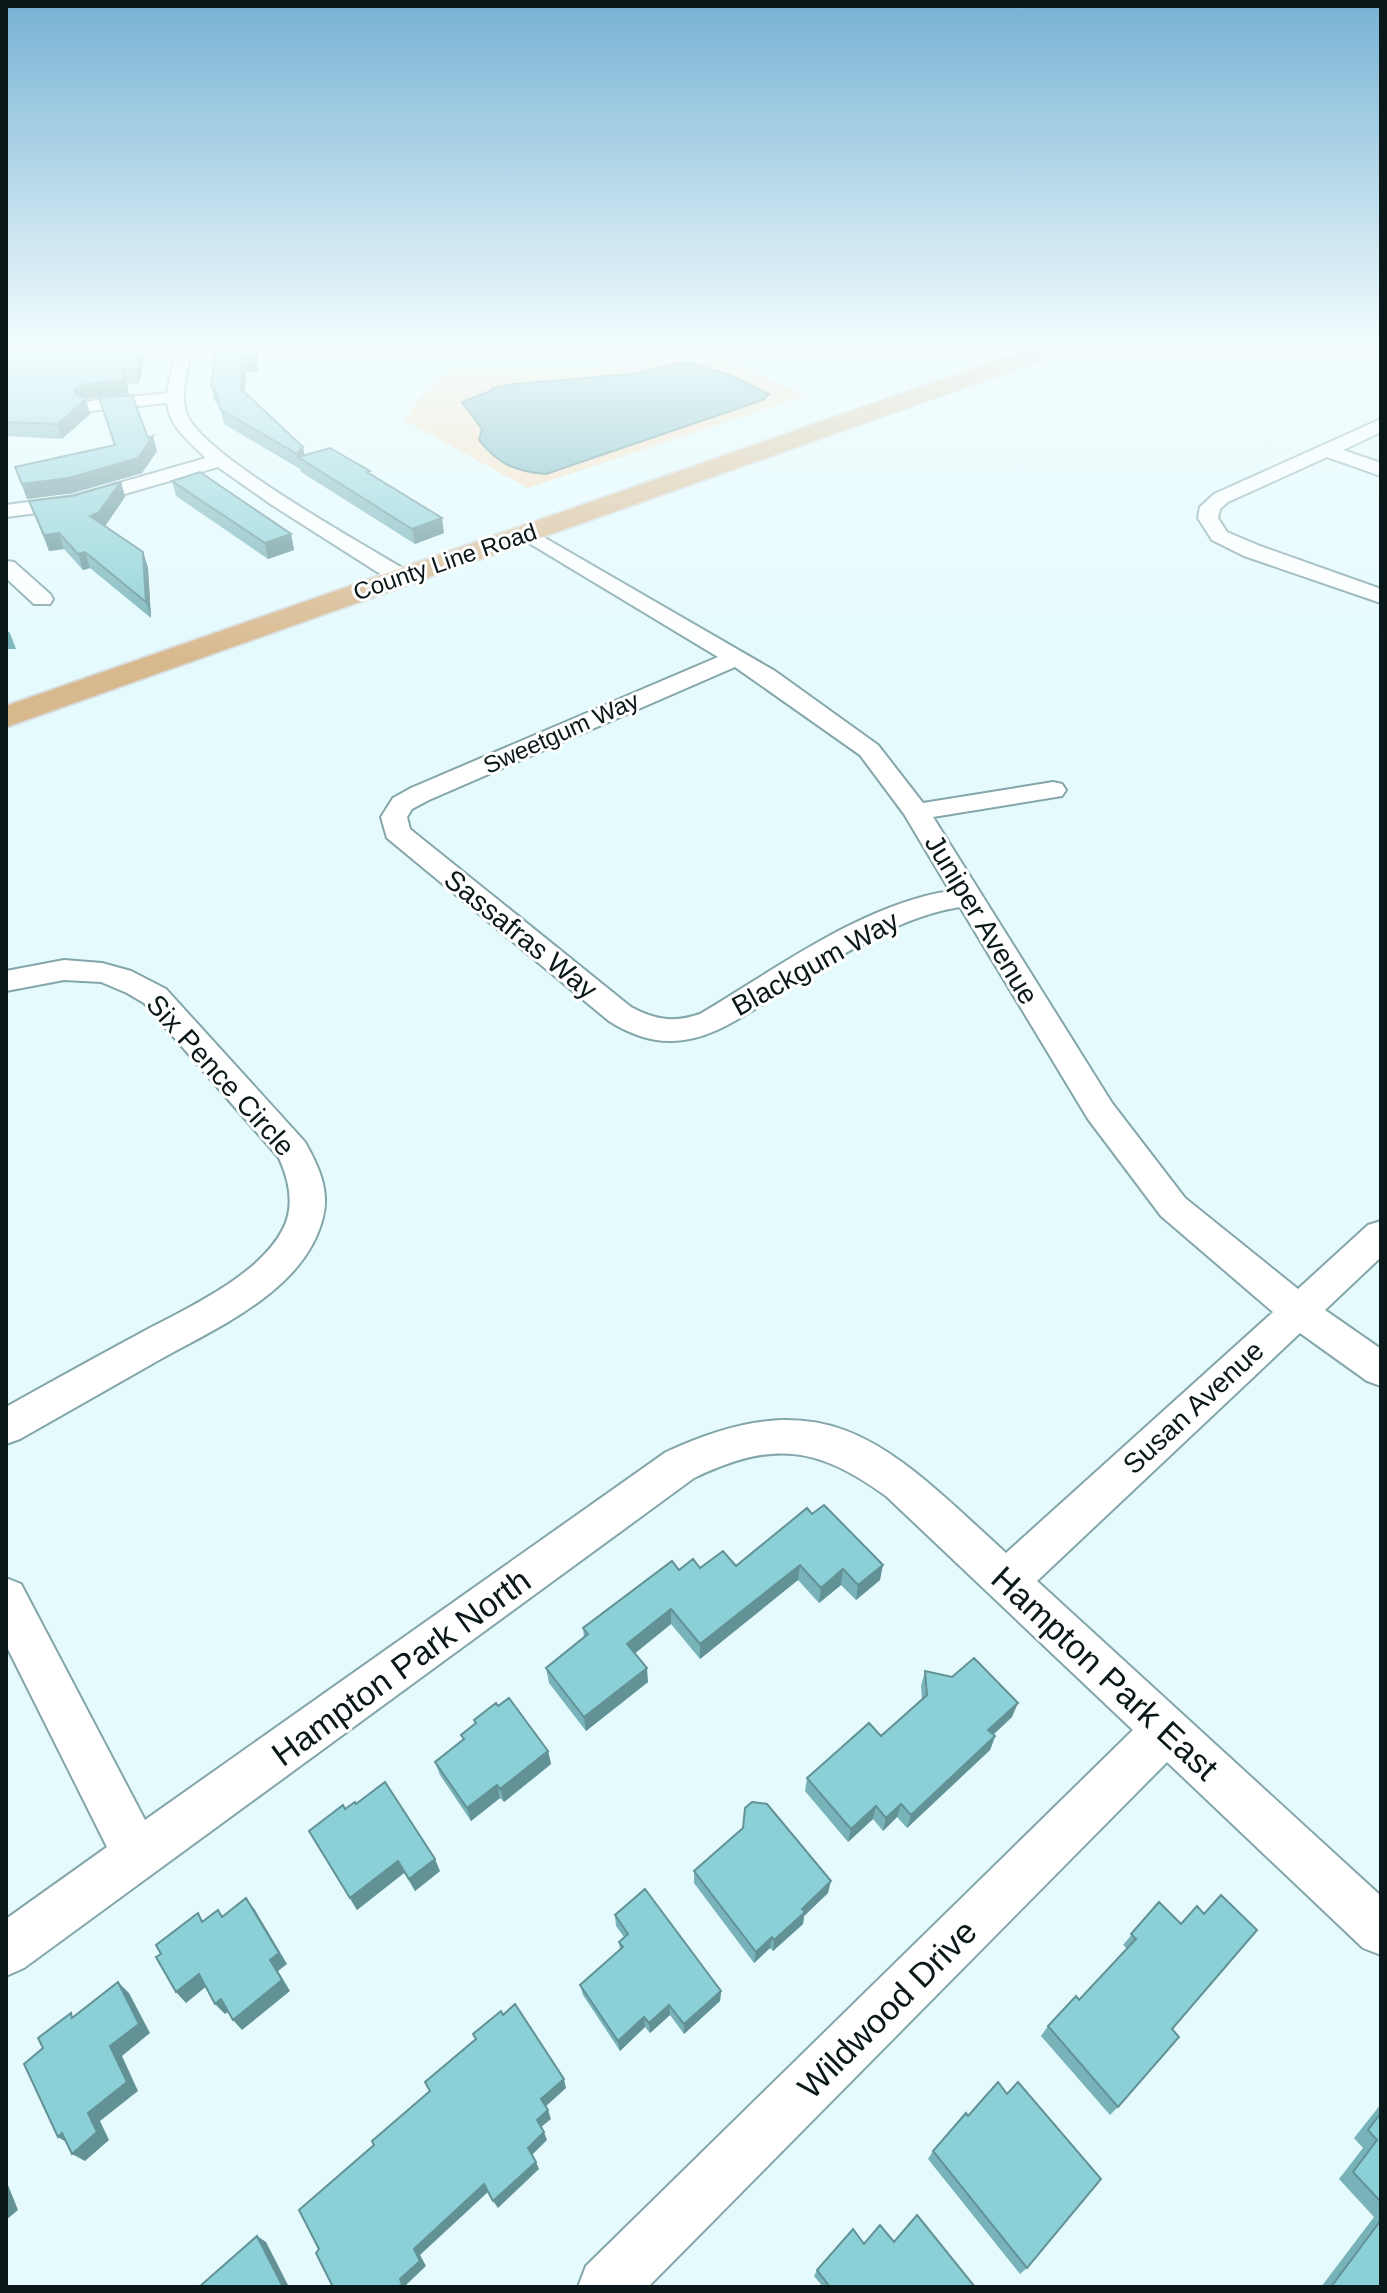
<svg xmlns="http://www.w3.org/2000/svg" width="1387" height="2293" font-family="Arial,sans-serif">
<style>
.green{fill:#f9ddbc}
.water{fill:#6db0b7;stroke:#4f8288;stroke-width:2}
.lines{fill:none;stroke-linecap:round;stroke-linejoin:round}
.minor-casing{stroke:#83a6aa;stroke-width:4}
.major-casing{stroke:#d8dada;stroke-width:4}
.minor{fill:#fff;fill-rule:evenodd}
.major{fill:#d8b88d;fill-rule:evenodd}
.wall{fill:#78b3b9}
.shaded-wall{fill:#629296}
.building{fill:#8cd0d7;stroke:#629296;stroke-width:2}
.labels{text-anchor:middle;stroke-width:6;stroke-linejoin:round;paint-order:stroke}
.far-street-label{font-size:24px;fill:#0a181a;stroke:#fff}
.street-label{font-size:28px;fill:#0a181a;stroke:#fff}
.near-street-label{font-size:34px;fill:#0a181a;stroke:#fff}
</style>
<rect width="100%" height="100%" fill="#e4fafd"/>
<path class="green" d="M704,352L807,395L528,488L404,420L417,401L452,369L587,370Z"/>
<path class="water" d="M686,362L730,375L769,394L763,400L546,474C515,471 499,465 479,440L482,429L462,402L493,390L492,388L514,384L632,374Z"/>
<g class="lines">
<g class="minor-casing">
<path id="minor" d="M177,344H193C189,365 178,396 188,417C209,459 363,544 409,572L412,577L409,582H393L272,505L218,467L76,508L6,517V505L74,496L206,458C189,442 170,427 167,403L90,411L81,406L90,401L167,393Z
M1381,419V432L1343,450L1381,463V476L1327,457L1228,502L1220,509L1218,518L1227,532L1260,546L1381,589V603L1244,556L1212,540L1198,518L1200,507L1214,494Z
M526,527L775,671L878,745L923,803L1053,782L1062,784L1066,790L1062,796L933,817L1112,1103L1185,1198L1298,1289L1368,1225L1381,1221V1257L1325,1310L1381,1349V1386L1367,1381L1300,1333L1037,1581L1381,1896V1955L1363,1948L1167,1762L648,2287H578L586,2266L1133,1730L886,1496C817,1446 773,1440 694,1478L24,1968L6,1976V1919L107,1847L6,1645V1578L21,1584L145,1820L666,1452C830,1376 889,1446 1006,1553L1273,1312L1161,1216L1088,1119L960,907C890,918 828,965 768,1001C738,1019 709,1040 673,1041C650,1042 628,1033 609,1021L387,838L381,817L393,798L411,788L718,657L519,537L516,533ZM735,667L860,755L904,814L950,891C863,904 776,969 700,1014C674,1023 655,1020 631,1007L410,829L407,817L412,809L429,800Z
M6,561L14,562L50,594L53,599L50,604H34L6,578Z
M64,960L102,963L131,971L166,989L305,1142C318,1165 330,1190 323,1217C305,1292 213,1329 152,1364C108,1389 64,1414 20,1439L6,1444V1407C49,1383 92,1359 135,1336C181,1311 259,1277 283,1229C295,1206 289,1180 279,1158L144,1003L127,993L101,982L64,980L6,991V971Z"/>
</g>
<g class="major-casing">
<path id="major" d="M1044,344H1076L1073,349L6,727V706Z"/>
</g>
<use href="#minor" class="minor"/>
<use href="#major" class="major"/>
</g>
<path class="wall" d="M6,344H148L139,383L127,384L129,394L90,398L86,400L90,414L62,439L6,436Z
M216,344H257L258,371L246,372L245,392L305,455L370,475L444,533L415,544L301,472L300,469L224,424L220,407L214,400L211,386Z
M99,398L148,438L157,451L142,473L73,493L27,499L15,467L114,445Z
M172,481L291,534L294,550L268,559L176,496Z
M121,482L125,497L105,526L143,552L148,568L151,618L90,568L83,570L64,549L49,551L29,501L72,496Z
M6,630L10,633L16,649H6Z
M812,1514L880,1580L856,1600L841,1585L819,1603L798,1580L700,1659L671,1624L635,1653L648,1682L586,1731L549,1683L546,1668L584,1638L583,1628L679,1570L736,1566Z
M925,1671L1012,1717L993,1735L995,1737L990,1750L907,1828L897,1817L883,1831L873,1819L848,1842L805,1791L807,1778L881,1736L922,1699L921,1686Z
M498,1706L548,1751L551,1764L504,1802L500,1798L471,1821L440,1775L435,1762L463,1740L461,1735L475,1724L474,1720Z
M345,1809L440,1871L415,1891L404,1873L357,1910L309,1831Z
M694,1871L828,1893L804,1916L803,1924L773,1951L770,1948L754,1963L694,1883Z
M1159,1902L1172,2029L1118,2107L1110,2115L1041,2036L1048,2026L1079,2000L1127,1949L1123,1945Z
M615,1915L721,1991L720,2001L684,2034L670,2015L650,2033L645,2027L620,2051L583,1995L580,1985L620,1950L619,1942L624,1937L616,1926Z
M1007,2094L1027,2268L1020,2274L928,2159L933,2151L968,2116Z
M1381,2104V2287H1321L1374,2217L1339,2179L1363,2148L1354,2138Z
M894,2242L975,2287H823L814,2276L817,2270L864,2244Z"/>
<path class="shaded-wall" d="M142,344H148L139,383L136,369Z
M255,344H257L258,371L246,372L244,404L241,389L243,358Z
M126,380L129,394L90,398L86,400L90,414L62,439L58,424L75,394V389L86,384Z
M153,436L157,451L142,473L73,493L27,499L22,484Z
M303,447L306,462L298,457L300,469L297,454Z
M121,482L125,497L103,529L90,516Z
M442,518L444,533L415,544L412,529Z
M59,533L64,549L49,551L44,535Z
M291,534L294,550L268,559L265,543Z
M85,552L90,568L83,570L78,554Z
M143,552L148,568L151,618L146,602Z
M800,1565L798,1580L700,1659V1644Z
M883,1565L880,1580L856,1600L858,1585Z
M843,1569L841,1585L819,1603L821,1588Z
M671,1609V1624L628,1659L627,1644Z
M647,1668L648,1682L586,1731L584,1717Z
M1018,1703L1012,1717L983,1744L988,1730Z
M995,1736L990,1750L907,1828L911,1815Z
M548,1751L551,1764L504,1802L500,1789Z
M497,1785L500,1798L471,1821L467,1808Z
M901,1804L897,1817L883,1831L886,1818Z
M876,1806L873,1819L848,1842L851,1829Z
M435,1859L440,1871L415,1891L409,1879Z
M398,1861L404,1873L357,1910L350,1898Z
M831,1881L828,1893L804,1916L803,1924L773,1951L774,1940L802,1909Z
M246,1898L255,1910L287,1964L278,1971L290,1991L242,2030L233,2020L270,1960Z
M772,1937L770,1948L754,1963L756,1952Z
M199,1974L208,1985L186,2003L176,1992Z
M118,1982L129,1993L150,2033L122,2056L138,2091L100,2121L109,2140L85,2161L72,2154L88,2113L110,2046Z
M721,1991L720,2001L684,2034V2024Z
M221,1999L231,2010L225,2014L215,2004Z
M669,2005L670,2015L650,2033L649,2023Z
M644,2017L645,2027L620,2051L618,2041Z
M564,2079L566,2088L544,2108L541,2099Z
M548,2110L551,2119L540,2128L537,2120Z
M544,2132L547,2140L531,2156L528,2148Z
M62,2133L71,2145L58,2137Z
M536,2162L539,2169L498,2208L493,2201Z
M6,2180L18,2210L6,2220Z
M484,2184L488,2192L420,2255L426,2266L406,2285L407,2287H398L400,2279L414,2249Z
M257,2236L266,2242L289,2287H283Z"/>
<path class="building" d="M6,344H142L136,369L122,370L126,380L86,384L75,389V394L86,399L58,424L6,422Z
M216,344H255V357L243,358L241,389L303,447L297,454L220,409L217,393L211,386Z
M132,395L148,438L153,436L138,458L69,478L22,484L15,467L115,445L99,398Z
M330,448L370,471L367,472L442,518L412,529L298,457Z
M200,472L291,534L265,543L172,481Z
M121,482L98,513L90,516L143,552L146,602L85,552L78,554L59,533L44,535L29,501L72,496Z
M824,1505L883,1565L858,1585L843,1569L821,1588L800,1565L700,1644L671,1609L627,1644L647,1668L584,1717L546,1668L588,1634L583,1628L672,1561L679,1570L693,1559L700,1568L723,1551L736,1566L807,1508L812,1514Z
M974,1658L1018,1703L988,1730L995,1736L911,1815L901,1804L886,1818L876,1806L851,1829L807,1778L869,1723L881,1736L927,1695L925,1671L952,1677Z
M509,1698L548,1751L500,1789L497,1785L467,1808L435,1762L464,1739L461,1735L476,1723L474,1720L496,1703L498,1706Z
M385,1782L435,1859L409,1879L398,1861L350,1898L309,1831L343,1805L345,1809L355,1802L356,1804Z
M752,1802L767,1804L831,1881L802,1909L805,1912L774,1940L772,1937L756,1952L694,1871L743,1828L745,1808Z
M645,1889L721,1991L684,2024L669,2005L649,2023L644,2017L618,2041L580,1985L623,1947L619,1942L628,1934L615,1915Z
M1221,1895L1257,1930L1172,2029L1179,2037L1118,2107L1048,2026L1076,1996L1079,2000L1136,1939L1131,1934L1159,1902L1181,1924L1197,1906L1204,1914Z
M246,1898L279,1953L270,1960L282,1980L233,2020L221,1999L215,2004L199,1974L176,1992L156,1957L161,1954L156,1945L198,1913L202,1922L218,1910L222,1917Z
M118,1982L139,2024L110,2046L127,2082L88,2113L97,2132L72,2154L62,2133L58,2137L24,2064L43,2048L38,2038L71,2013L72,2018Z
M515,2004L564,2079L541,2099L548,2110L537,2120L544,2132L528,2148L536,2162L493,2201L484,2184L414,2249L420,2261L400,2279L402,2284L398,2287H333L316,2253L319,2249L299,2210L374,2145L372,2141L430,2091L425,2082L476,2039L473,2034L501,2011L503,2015Z
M998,2082L1007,2094L1018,2082L1101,2179L1027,2268L933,2151L966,2113L968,2116Z
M1381,2113V2202L1353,2172L1377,2140L1368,2130Z
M917,2215L975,2287H830L817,2270L853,2229L864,2244L880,2225L894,2242Z
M1381,2220V2287H1331Z
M257,2236L283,2287H199Z"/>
<linearGradient id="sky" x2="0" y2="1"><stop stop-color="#77b2d4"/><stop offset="0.52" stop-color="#f3fdfe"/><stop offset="1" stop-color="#f3fdfe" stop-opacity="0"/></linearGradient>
<rect width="1387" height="665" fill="url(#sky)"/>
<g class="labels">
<g class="far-street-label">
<text transform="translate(445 562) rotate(-19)" y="8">County Line Road</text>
<text transform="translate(561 733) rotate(-24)" y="8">Sweetgum Way</text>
</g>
<g class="street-label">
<text transform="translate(982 919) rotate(59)" y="10">Juniper Avenue</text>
<text transform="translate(521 934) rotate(39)" y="10">Sassafras Way</text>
<text transform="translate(815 963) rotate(-29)" y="10">Blackgum Way</text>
<text transform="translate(221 1075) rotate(48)" y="10">Six Pence Circle</text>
<text transform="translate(1193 1407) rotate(-43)" y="10">Susan Avenue</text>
</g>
<g class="near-street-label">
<text transform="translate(401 1667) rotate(-36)" y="12">Hampton Park North</text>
<text transform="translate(1105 1673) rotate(43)" y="12">Hampton Park East</text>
<text transform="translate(887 2009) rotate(-45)" y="12">Wildwood Drive</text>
</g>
</g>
<rect width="1387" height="2293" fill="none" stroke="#0a181a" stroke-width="16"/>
</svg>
